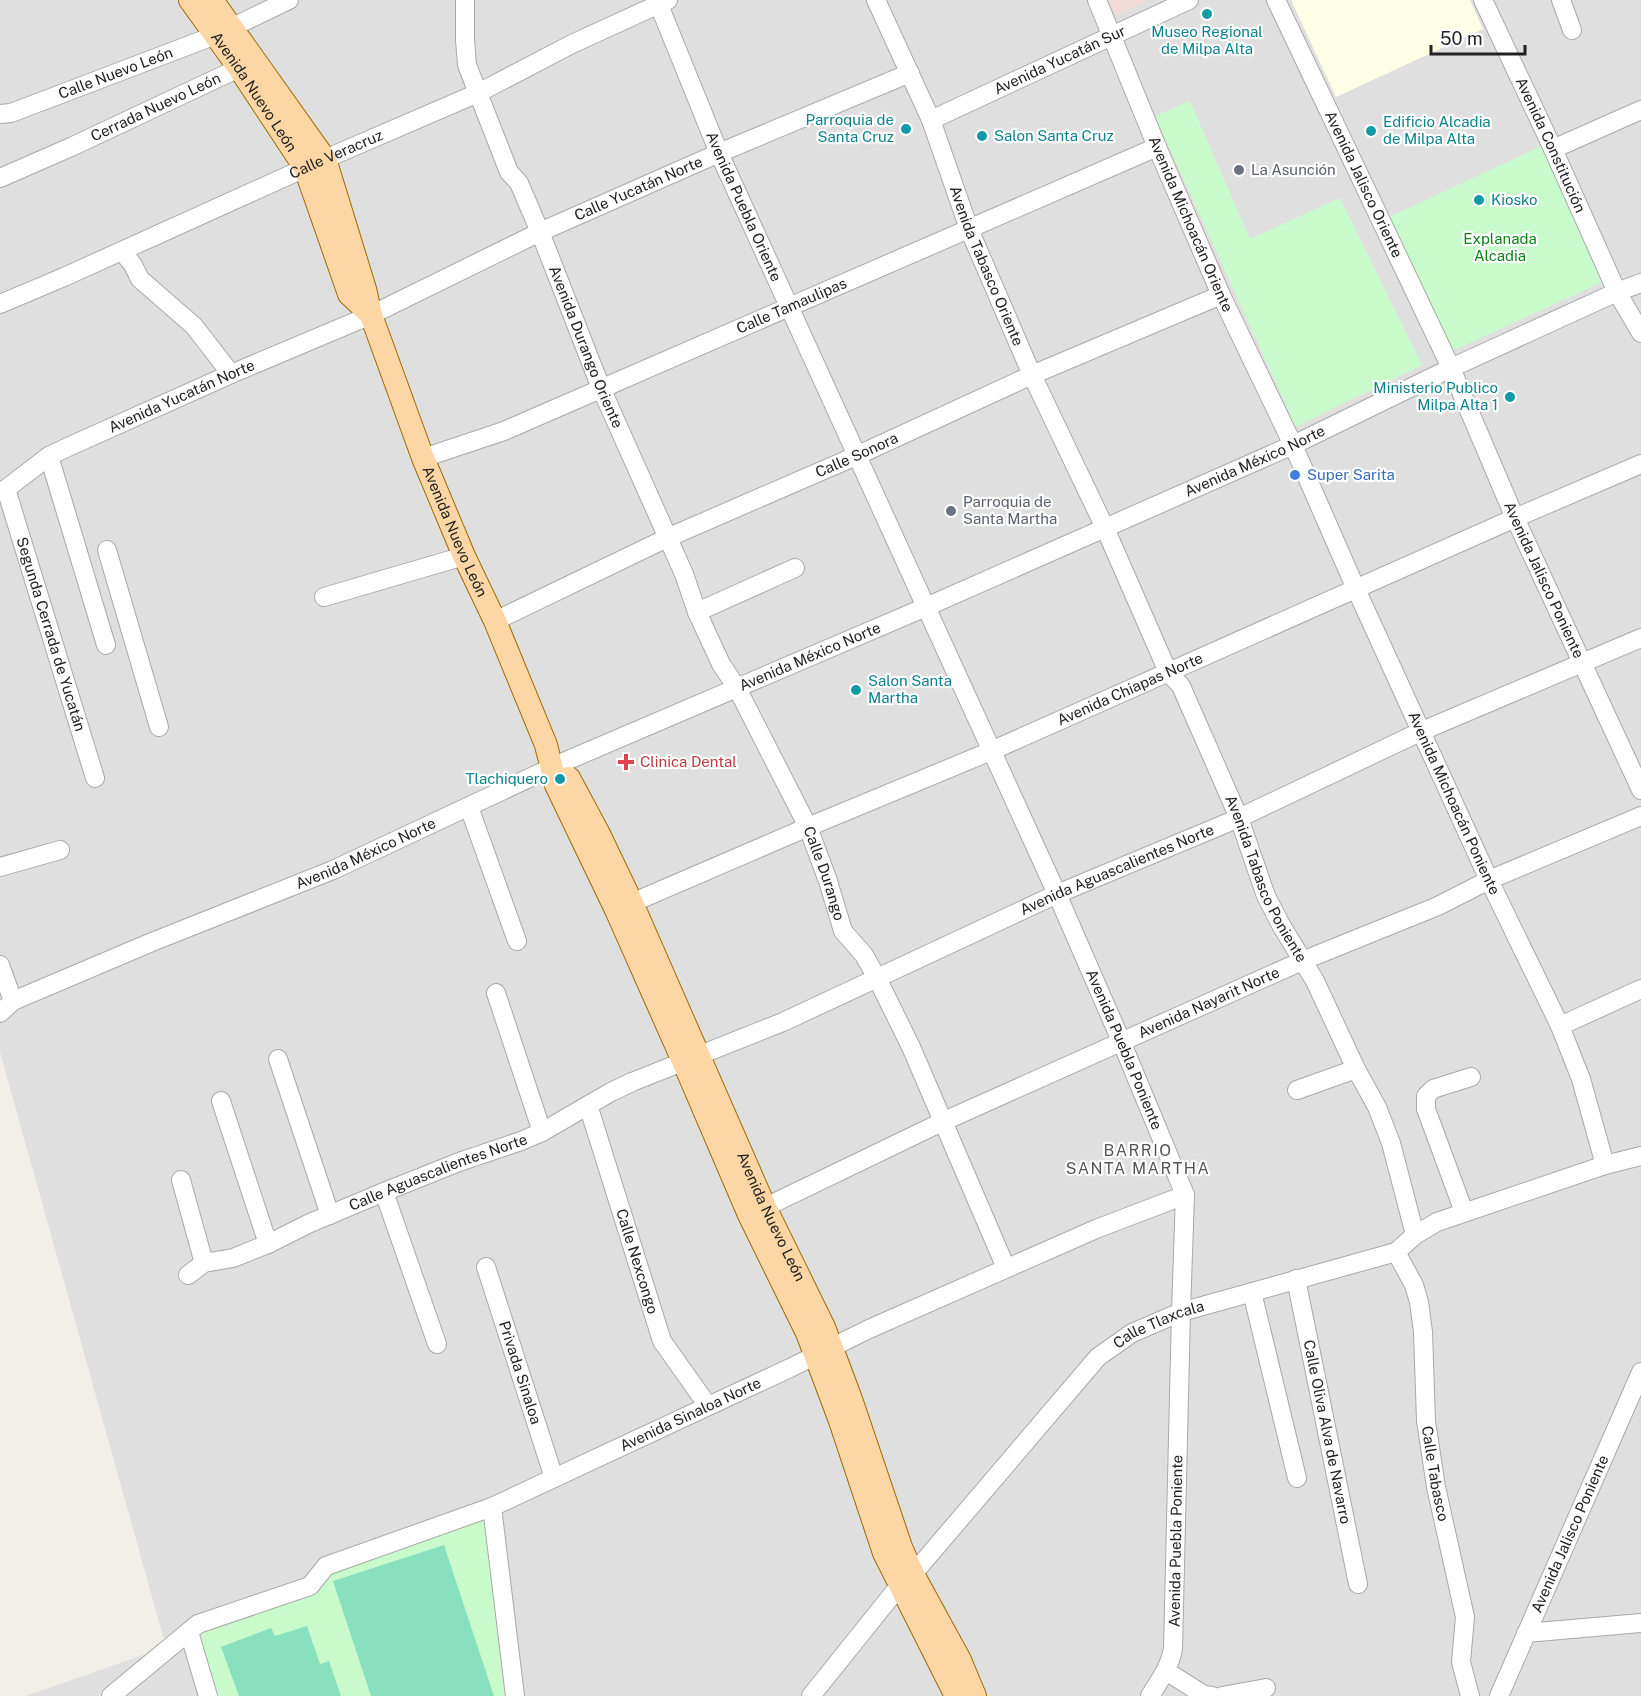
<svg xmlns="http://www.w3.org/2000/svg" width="1641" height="1696" font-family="'Public Sans',sans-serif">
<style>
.residential{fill:#e0dfdf}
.commercial{fill:#f2dad9}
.education{fill:#ffffe5}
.park{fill:#c8facc}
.pitch{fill:#88e0be}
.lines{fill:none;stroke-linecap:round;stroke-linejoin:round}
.minor-casing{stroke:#a9a9a9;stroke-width:20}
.major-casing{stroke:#a06b00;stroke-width:24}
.minor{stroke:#fff;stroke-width:18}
.major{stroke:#fcd6a4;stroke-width:22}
.culture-dot{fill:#0f9aa8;stroke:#fff;stroke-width:2}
.worship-dot{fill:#6b7280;stroke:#fff;stroke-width:2}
.shop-dot{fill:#3f7fe0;stroke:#fff;stroke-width:2}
.health-dot{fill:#e0444e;stroke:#fff;stroke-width:2}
.labels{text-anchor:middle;stroke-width:4.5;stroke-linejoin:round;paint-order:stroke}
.culture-label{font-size:15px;fill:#0d838f;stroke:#fff;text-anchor:start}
.street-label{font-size:15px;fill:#222;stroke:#fff}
.worship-label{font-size:15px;fill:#5b616d;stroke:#fff;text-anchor:start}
.park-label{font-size:15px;fill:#0c8416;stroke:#fff}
.shop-label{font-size:15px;fill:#366cbe;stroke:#fff;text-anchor:start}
.health-label{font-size:15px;fill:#be3a42;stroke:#fff;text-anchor:start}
.neighbourhood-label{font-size:16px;letter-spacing:1.5px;fill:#555;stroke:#fff}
</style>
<rect width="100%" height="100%" fill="#f2efe9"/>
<path class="residential" d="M0,0H1641V1696H26L166,1647L0,1052Z"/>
<path class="commercial" d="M1109,0H1148L1116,15Z"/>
<path class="education" d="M1291,0H1470L1483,29L1336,97Z"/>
<path class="park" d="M1190,101L1250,239L1340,198L1422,365L1296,427L1155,116Z
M1542,146L1607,280L1452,351L1387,218Z
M487,1515L511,1696H215L196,1630L321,1574Z"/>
<path class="pitch" d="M444,1545L494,1696H371L333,1581Z
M307,1626L320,1664L329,1661L341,1696H239L221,1647L271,1628L275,1636Z"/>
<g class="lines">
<g class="minor-casing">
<g id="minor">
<path id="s1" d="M465,0V40L467,65L509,172L519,183L540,232L601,388L684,574L697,612L721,664L737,688L808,827L828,881L843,931L864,955L877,978L911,1047L1006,1268"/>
<path id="s2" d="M657,0L719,153L1057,894L1122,1043L1185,1195L1181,1312L1173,1649C1170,1667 1159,1681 1150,1696"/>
<path id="s3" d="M876,0L931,120L969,229L1032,375L1105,528L1168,672L1181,686L1239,818L1266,896L1281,925L1315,981L1356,1069L1377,1107L1391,1143L1415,1235"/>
<path id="s4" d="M1097,0L1157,147L1221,295L1293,445L1356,589L1489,880L1560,1026L1581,1079L1605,1165"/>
<path id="s5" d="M1276,0L1451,368L1515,518L1641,790"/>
<path id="s6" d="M1483,0L1553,149L1617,292L1641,333"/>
<path d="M1561,0L1572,30"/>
<path id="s7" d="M0,114L11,113L216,35L289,0"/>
<path id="s8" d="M931,120L1189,0"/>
<path d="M1553,149L1641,110"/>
<path id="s9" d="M0,178L71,147L239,68"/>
<path d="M122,251L133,265L140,279L194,326L231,374"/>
<path id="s10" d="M0,304L64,277L325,159L478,93L572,44L668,0"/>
<path d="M49,456L106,645"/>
<path id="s11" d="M423,458L504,431L1157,147"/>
<path id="s12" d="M6,489L95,778"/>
<path id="s13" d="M0,491L6,489L49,456L68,447L231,374L371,315L540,232L719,153L910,73"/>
<path d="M107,550L159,727"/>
<path d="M324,597L464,556"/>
<path d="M697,612L795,568"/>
<path id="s14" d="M495,621L667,538L856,456L1032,375L1221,295"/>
<path d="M469,807L517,941"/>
<path d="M0,867L60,850"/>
<path id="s15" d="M620,908L808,827L991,751L1515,518L1641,464"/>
<path d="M0,965L13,1001"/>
<path d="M496,993L542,1132"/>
<path id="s16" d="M0,1013L13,1001L152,942L333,870L559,764L926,607L1293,445L1451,368L1617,292L1641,283"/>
<path d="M1560,1026L1641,989"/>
<path d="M278,1059L330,1215"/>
<path d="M1297,1090L1356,1069"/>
<path d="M221,1101L268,1244"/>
<path id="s17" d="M588,1105L662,1341L708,1406"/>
<path d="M181,1180L204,1263"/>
<path d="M384,1192L437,1344"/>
<path d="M1464,1212L1426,1109V1096L1433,1089L1471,1077"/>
<path id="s18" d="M753,1213L942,1122L1302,961L1438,906L1489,880L1641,816"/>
<path id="s19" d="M1396,1252L1414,1285L1419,1302L1423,1332L1426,1421L1436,1487L1465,1617L1461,1662L1470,1696"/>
<path id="s20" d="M486,1267L554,1478"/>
<path id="s21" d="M188,1275L204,1263L233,1258L268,1244L310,1223L384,1192L459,1162L521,1141L542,1132L611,1092L632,1082L783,1022L1057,894L1239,818L1422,731L1641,638"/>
<path id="s22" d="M1296,1279L1358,1584"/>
<path d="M1252,1292L1297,1478"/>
<path d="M492,1507L515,1696"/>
<path d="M189,1632L208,1696"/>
<path d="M1526,1633L1641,1623"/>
<path d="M1166,1671L1204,1695L1212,1696"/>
<path id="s23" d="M111,1696L198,1624L310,1586L326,1566L492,1507L790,1368L869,1329L1096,1229L1185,1195"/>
<path id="s24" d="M811,1696L900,1585L913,1574L1098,1357L1132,1333L1181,1312L1396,1252L1415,1235L1437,1222L1605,1165L1641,1156"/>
<path d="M1222,1696L1266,1688"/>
<path id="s25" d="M1499,1696L1641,1372"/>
</g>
</g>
<g class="major-casing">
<g id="major">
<path id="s26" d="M190,0L239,68L305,168L349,294L371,315"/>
<path id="s27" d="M212,0L325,159L365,289L371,315L423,458L464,556L495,621L546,745L556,785L616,910L683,1061L749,1215L807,1333L840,1421L884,1553L956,1696"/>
<path id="s28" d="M569,778L599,834L632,903L765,1207L824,1327L851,1399L901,1547L913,1574L960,1660L975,1696"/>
</g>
</g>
<use href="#minor" class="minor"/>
<use href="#major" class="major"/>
</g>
<g class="culture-dot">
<circle cx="1207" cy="14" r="6"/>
<circle cx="906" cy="129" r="6"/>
<circle cx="1371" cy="131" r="6"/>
<circle cx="982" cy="136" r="6"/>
<circle cx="1479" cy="200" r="6"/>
<circle cx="1510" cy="397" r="6"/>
<circle cx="856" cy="690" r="6"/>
<circle cx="560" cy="779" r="6"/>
</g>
<g class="worship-dot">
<circle cx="1239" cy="170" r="6"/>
<circle cx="951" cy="511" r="6"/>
</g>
<circle class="shop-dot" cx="1295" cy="475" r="6"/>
<path class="health-dot" d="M623 753h6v6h6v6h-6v6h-6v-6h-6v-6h6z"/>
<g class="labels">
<g class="culture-label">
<text x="1207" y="37" text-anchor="middle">Museo Regional<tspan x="1207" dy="17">de Milpa Alta</tspan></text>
<text x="894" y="125" text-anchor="end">Parroquia de<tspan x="894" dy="17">Santa Cruz</tspan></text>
<text x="1383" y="127">Edificio Alcadia<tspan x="1383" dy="17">de Milpa Alta</tspan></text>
<text x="994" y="141">Salon Santa Cruz</text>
<text x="1491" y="205">Kiosko</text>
<text x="1498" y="393" text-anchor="end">Ministerio Publico<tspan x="1498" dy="17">Milpa Alta 1</tspan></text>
<text x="868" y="686">Salon Santa<tspan x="868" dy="17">Martha</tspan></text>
<text x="548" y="784" text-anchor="end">Tlachiquero</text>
</g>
<g class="street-label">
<text dy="5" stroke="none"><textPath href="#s8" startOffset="142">Avenida Yucatán Sur</textPath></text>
<text dy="5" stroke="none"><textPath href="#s7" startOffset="123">Calle Nuevo León</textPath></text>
<text dy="5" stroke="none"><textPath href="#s26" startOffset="112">Avenida Nuevo León</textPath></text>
<text dy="5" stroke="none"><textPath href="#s9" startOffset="171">Cerrada Nuevo León</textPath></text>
<text dy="5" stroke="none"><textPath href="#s6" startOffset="160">Avenida Constitución</textPath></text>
<text dy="5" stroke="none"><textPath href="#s10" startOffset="368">Calle Veracruz</textPath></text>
<text dy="5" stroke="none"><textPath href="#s5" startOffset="204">Avenida Jalisco Oriente</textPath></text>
<text dy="5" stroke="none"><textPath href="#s13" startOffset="708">Calle Yucatán Norte</textPath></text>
<text dy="5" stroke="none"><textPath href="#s2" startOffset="224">Avenida Puebla Oriente</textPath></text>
<text dy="5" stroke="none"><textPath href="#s4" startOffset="243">Avenida Michoacán Oriente</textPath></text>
<text dy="5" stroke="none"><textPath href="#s3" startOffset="288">Avenida Tabasco Oriente</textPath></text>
<text dy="5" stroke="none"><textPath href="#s11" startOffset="399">Calle Tamaulipas</textPath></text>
<text dy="5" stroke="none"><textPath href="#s1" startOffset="372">Avenida Durango Oriente</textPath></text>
<text dy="5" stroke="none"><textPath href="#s13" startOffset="206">Avenida Yucatán Norte</textPath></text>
<text dy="5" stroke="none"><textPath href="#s14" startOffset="398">Calle Sonora</textPath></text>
<text dy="5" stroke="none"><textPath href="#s16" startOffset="1372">Avenida México Norte</textPath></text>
<text dy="5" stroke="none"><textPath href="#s27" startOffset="590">Avenida Nuevo León</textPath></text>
<text dy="5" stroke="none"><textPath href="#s5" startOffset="639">Avenida Jalisco Poniente</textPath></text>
<text dy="5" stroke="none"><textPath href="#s12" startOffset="152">Segunda Cerrada de Yucatán</textPath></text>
<text dy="5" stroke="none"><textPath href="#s16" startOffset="886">Avenida México Norte</textPath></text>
<text dy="5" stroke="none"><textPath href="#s15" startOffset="555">Avenida Chiapas Norte</textPath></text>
<text dy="5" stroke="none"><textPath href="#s4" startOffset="879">Avenida Michoacán Poniente</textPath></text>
<text dy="5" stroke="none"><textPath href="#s16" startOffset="400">Avenida México Norte</textPath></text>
<text dy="5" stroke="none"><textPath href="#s21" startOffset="1016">Avenida Aguascalientes Norte</textPath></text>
<text dy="5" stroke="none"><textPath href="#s1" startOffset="951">Calle Durango</textPath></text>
<text dy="5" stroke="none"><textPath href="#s3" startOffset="963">Avenida Tabasco Poniente</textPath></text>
<text dy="5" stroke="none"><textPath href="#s18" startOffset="502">Avenida Nayarit Norte</textPath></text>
<text dy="5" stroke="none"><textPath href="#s2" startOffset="1149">Avenida Puebla Poniente</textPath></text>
<text dy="5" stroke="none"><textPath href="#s21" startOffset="272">Calle Aguascalientes Norte</textPath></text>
<text dy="5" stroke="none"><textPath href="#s28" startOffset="483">Avenida Nuevo León</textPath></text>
<text dy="5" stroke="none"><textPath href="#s17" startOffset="164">Calle Nexcongo</textPath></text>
<text dy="5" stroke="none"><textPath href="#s24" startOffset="514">Calle Tlaxcala</textPath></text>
<text dy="5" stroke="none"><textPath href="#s20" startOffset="111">Privada Sinaloa</textPath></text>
<text dy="5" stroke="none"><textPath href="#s23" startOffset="652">Avenida Sinaloa Norte</textPath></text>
<text dy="5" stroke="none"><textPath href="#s22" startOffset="156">Calle Oliva Alva de Navarro</textPath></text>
<text dy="5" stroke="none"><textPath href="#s19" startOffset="228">Calle Tabasco</textPath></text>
<text dy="5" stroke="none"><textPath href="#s25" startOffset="177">Avenida Jalisco Poniente</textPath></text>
<text transform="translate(1176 1541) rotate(-89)" y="5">Avenida Puebla Poniente</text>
</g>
<g class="worship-label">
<text x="1251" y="175">La Asunción</text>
<text x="963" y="507">Parroquia de<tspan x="963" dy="17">Santa Martha</tspan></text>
</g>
<g class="park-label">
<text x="1500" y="244">Explanada<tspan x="1500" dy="17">Alcadia</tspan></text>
</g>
<g class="shop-label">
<text x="1307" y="480">Super Sarita</text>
</g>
<g class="health-label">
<text x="640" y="767">Clinica Dental</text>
</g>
<g class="neighbourhood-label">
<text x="1138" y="1156">BARRIO<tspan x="1138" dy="18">SANTA MARTHA</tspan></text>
</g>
</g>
<path d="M1431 45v9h94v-9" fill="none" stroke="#222222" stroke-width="3"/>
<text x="1440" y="45" font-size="18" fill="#222222" stroke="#ffffff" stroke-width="4.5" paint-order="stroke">50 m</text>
</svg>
